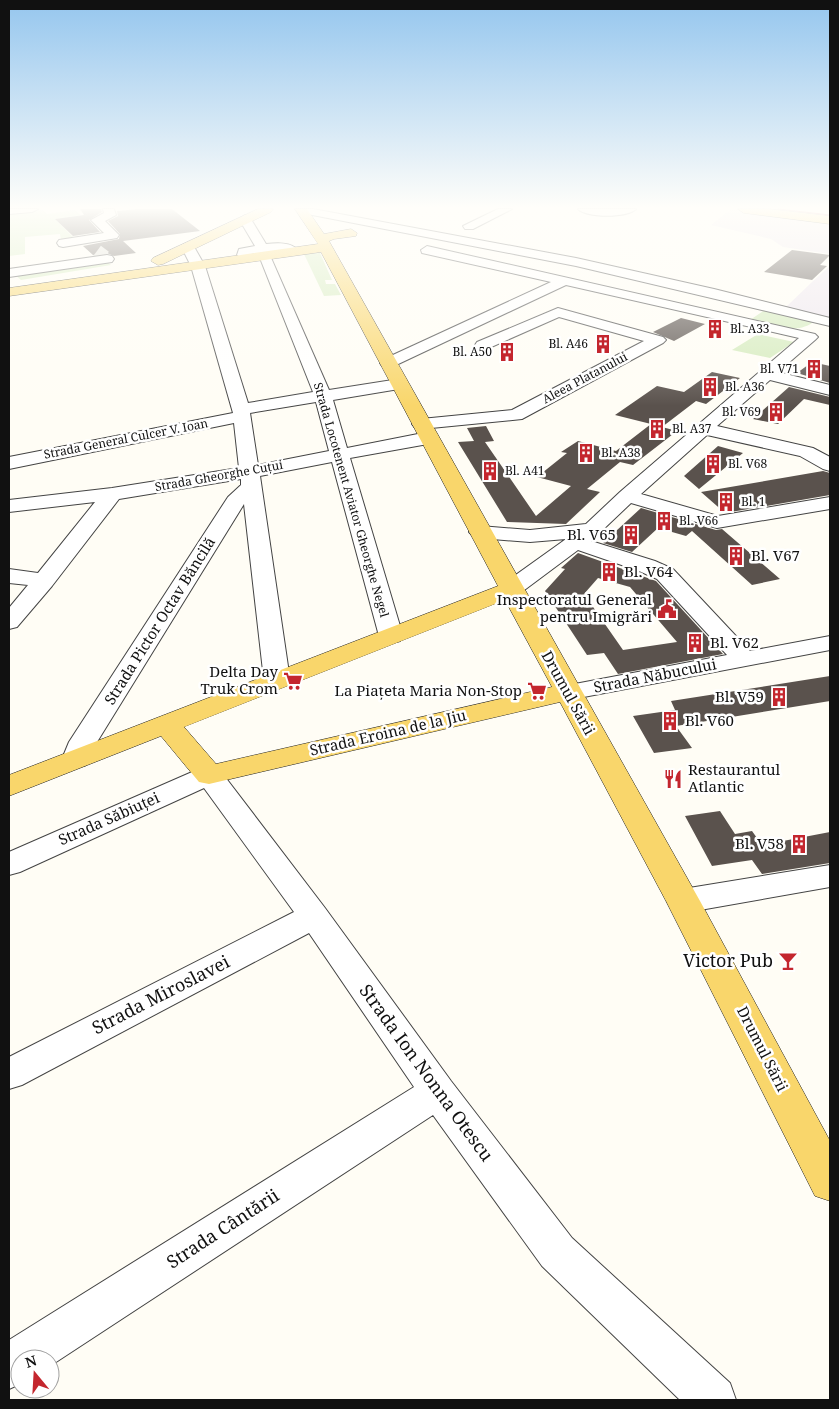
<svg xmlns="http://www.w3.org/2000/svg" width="839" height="1409" font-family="'Noto Serif',serif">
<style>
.industrial{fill:#eee6ef}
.green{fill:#d5ebbd}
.building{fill:#5a524d;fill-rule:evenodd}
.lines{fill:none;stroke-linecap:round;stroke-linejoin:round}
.minor-tunnel{stroke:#dbdad3;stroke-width:13;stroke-dasharray:13 6;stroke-linecap:butt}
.minor-casing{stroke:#444;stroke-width:2}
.major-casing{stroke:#222;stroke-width:1}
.minor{fill:#fff;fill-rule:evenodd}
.major{fill:#f9d66b;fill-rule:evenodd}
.tram{stroke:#c4262e;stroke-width:1}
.labels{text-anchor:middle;stroke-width:5;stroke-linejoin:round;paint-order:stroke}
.far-poi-label{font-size:12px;fill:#111;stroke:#fff;text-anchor:start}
.far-street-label{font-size:12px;fill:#111;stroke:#fff}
.poi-label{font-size:15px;fill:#111;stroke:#fff;text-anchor:end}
.street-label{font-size:15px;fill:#111;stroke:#fff}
.near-poi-label{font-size:18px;fill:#111;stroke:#fff;text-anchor:end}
.near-street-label{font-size:18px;fill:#111;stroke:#fff}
</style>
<rect width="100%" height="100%" fill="#fffdf5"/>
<path class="industrial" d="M731,209L830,222V254L783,247L771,239L711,225Z
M830,266V318L786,307L812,282Z"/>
<path class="green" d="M43,210L47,214L75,210L81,215L55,219L74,238L61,240L60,234L25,237V254L9,256V214Z
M320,253L332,280H325L326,284H335L341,295L324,296L304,254Z
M105,260L111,265L21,280L13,273Z
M766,309L810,320L812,323C794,335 770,325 750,320Z
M758,334L794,342L770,358L732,350Z"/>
<path class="building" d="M80,209H101L102,212L89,220L100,232L73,236L55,219L84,215Z
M138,209H172L200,231L123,241L136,253L114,256L107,253L93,255L83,246L119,239L120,234L108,221L118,216L117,211Z
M792,250L830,255L820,265L827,266L812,280L764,272Z
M681,318L705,324L674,341L653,332Z
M812,362L830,366V383L797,373Z
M712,372L740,378L706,404L696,401L662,427L677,431L633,465L620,462L587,489L600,492L566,524L507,522L458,442L474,441L467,428L486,426L494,441L485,442L536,516L571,486L537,477L567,453L561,452L578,441L616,451L651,424L615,415L657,386L684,392Z
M789,387L830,397V405L804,399L778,424L753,419Z
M718,446L743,453L699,489L684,476Z
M823,471L830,473V495L725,513L701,492Z
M641,508L716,530L722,529L780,579L752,585L692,531L686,536L658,528L632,552L603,543Z
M578,553L656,581L723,654L618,674L604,653L587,655L545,591L565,569L561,568ZM598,578L630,587L677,642L623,650L584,594Z
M830,676V701L676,726L692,748L654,753L633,716L675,710L671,701Z
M720,811L735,834L752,831L762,845L830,832V863L762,874L752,860L712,866L685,816Z"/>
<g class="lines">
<path class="minor-tunnel" d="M97,251L105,257"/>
<g class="minor-casing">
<path id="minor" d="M9,209H38L32,212L9,214Z
M103,209H114L116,215L105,221L119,235L117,238L63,247L59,246L57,243L59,240L104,233L91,220L104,213Z
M297,209H313L576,258L714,289L830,318V326L576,266L302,213L298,212Z
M498,209H512L473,229H465L463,226Z
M578,209H636C627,218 587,218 578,209Z
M245,215L249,216L266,244C277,243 291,242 298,250L292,254L281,251H268L329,390L399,379L405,380L407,384L405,388L333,400L347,448L428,432L434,434L437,438L434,442L428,444L350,458L403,636L400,641L391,643L382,641L379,636L332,462L260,476L290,680L286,685L277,688L268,685L264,680L244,504L97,742L86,765L76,768L66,765L62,759L69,742L228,497L241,485V479L119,499L52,586L17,627L9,629V608L28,585L9,583V569L38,573L95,502L9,512V500L112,488L239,468L234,423L9,469V457L233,413L191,266L182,248L188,244L193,245L205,266L248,403L313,392L258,253L251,254L253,257L251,260L246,261L237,255L239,249L255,246L239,219ZM316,402L329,451L258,465L250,413Z
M427,246L815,334L818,337L815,340L778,372L830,385V395L770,380L717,426L813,448L830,457V471L823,469L800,456L707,435L641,494L718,516L830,497V509L717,528L631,503L591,541L655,561L673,569L750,651L830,636V650L568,700L559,697L555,692L559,687L727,655L657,579L639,571L578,550L519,594L511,596L503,594L500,589L503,584L566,539L530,542L480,538L473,536L469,532L473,528L480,526L530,530L586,524L620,492L799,338L566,285L394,366H382L380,363L382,360L551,282L422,253L421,250Z
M107,255L112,256L114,259L112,262L9,277V269Z
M558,308L663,337L666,340L663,343L522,419L421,429L415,428L412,424L415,420L421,419L512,410L644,341L559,317L489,348H477L475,345L477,342Z
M209,766L219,769L325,908L451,1081L572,1238L730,1383L736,1400H680L542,1266L433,1115L50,1366V1359H20V1384L9,1389V1340L414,1087L309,933L22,1085L9,1089V1057L294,912L204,788L20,872L9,875V852L199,769Z
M830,865V887L683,913L672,909L667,901L672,893L683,889Z"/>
</g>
<g class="major-casing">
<path id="major" d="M258,209H273L271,212L163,264L158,265L151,261L153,258Z
M295,209H307L324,234L351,229L357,233L356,236L334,239L329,241L700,901L830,1141V1201L815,1196L666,901L560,702L209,784L199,782L161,736L9,796V775L498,586L321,252L9,296V288L318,244ZM505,600L552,687L216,764L184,727Z
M738,209H769L830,216V224L744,213Z"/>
</g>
<use href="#minor" class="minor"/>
<use href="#major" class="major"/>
<path class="tram" d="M778,209L830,215"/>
</g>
<linearGradient id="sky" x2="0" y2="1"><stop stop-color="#95c6ee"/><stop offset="0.51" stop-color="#fffefa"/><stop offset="1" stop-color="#fffefa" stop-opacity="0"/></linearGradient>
<rect width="839" height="406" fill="url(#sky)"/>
<defs>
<g id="building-bare" transform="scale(1.5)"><path d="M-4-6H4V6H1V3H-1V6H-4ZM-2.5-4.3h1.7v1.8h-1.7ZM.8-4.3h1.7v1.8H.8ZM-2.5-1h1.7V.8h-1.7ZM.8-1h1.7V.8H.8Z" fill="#c4262e" stroke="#fff" stroke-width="2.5" paint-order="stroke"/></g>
<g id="civic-bare" transform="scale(1.5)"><path d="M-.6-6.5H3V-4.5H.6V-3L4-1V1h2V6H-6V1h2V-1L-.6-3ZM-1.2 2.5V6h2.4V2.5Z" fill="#c4262e" stroke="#fff" stroke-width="2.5" paint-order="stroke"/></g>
<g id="supermarket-bare" transform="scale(1.5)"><path d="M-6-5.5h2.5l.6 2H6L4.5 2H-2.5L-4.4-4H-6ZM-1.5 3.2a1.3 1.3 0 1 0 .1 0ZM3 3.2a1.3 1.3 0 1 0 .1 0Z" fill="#c4262e" stroke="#fff" stroke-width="2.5" paint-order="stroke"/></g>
<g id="restaurant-bare" transform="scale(1.5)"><path d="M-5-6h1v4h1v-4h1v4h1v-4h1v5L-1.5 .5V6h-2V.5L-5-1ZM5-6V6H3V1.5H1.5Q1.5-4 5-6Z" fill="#c4262e" stroke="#fff" stroke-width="2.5" paint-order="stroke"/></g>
<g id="bar-bare" transform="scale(1.5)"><path d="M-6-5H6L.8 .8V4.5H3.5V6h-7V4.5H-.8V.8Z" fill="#c4262e" stroke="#fff" stroke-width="2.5" paint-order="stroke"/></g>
</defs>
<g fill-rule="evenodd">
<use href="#building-bare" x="715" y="329"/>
<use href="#building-bare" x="603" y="344"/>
<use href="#building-bare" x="507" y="352"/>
<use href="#building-bare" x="814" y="369"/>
<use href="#building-bare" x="710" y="387"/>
<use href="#building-bare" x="776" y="412"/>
<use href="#building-bare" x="657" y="429"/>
<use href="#building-bare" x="586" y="453"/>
<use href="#building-bare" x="713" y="464"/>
<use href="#building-bare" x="490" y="471"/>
<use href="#building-bare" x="726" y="502"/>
<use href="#building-bare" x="664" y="521"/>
<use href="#building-bare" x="631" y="535"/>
<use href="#building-bare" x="736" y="556"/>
<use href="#building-bare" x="609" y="572"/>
<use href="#civic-bare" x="667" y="609"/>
<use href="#building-bare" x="695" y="643"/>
<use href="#supermarket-bare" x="293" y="681"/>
<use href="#supermarket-bare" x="537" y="691"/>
<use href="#building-bare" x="779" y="697"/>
<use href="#building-bare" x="670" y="721"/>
<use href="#restaurant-bare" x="673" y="779"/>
<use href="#building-bare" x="799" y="844"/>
<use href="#bar-bare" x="788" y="961"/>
</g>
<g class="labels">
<g class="far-poi-label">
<text x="730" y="333">Bl. A33</text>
<text x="588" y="348" text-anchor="end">Bl. A46</text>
<text x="492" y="356" text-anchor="end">Bl. A50</text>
<text x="799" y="373" text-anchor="end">Bl. V71</text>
<text x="725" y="391">Bl. A36</text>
<text x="761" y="416" text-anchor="end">Bl. V69</text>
<text x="672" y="433">Bl. A37</text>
<text x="601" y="457">Bl. A38</text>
<text x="728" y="468">Bl. V68</text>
<text x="505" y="475">Bl. A41</text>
<text x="741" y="506">Bl. 1</text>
<text x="679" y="525">Bl. V66</text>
</g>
<g class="far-street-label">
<text transform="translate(585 378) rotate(-28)" y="4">Aleea Platanului</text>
<text transform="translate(126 439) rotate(-11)" y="4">Strada General Culcer V. Ioan</text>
<text transform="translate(219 476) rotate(-10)" y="4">Strada Gheorghe Cuțui</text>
<text transform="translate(351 500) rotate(74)" y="4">Strada Locotenent Aviator Gheorghe Negel</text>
</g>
<g class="poi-label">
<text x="616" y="540">Bl. V65</text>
<text x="751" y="561" text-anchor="start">Bl. V67</text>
<text x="624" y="577" text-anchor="start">Bl. V64</text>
<text x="652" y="605">Inspectoratul General<tspan x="652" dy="17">pentru Imigrări</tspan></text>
<text x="710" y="648" text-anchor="start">Bl. V62</text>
<text x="278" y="677">Delta Day<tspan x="278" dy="17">Truk Crom</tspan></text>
<text x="522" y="696">La Piațeta Maria Non-Stop</text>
<text x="764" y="702">Bl. V59</text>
<text x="685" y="726" text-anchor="start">Bl. V60</text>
<text x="688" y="775" text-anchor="start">Restaurantul<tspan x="688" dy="17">Atlantic</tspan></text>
<text x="784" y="849">Bl. V58</text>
</g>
<g class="street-label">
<text transform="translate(160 621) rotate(-58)" y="5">Strada Pictor Octav Băncilă</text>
<text transform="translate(655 676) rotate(-11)" y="5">Strada Năbucului</text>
<text transform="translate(568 693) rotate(61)" y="5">Drumul Sării</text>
<text transform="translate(388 733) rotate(-13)" y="5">Strada Eroina de la Jiu</text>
<text transform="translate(109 819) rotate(-24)" y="5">Strada Săbiuței</text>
<text transform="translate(762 1049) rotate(63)" y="5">Drumul Sării</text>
</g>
<g class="near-poi-label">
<text x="773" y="967">Victor Pub</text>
</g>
<g class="near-street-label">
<text transform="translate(161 995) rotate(-27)" y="6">Strada Miroslavei</text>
<text transform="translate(426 1073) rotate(54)" y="6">Strada Ion Nonna Otescu</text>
<text transform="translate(223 1229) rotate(-33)" y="6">Strada Cântării</text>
</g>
</g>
<rect width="839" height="1409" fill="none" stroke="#111111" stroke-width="20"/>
<g transform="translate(35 1374) rotate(342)"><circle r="24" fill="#ffffff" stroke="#a0a0a0"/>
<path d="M0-4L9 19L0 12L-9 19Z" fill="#c4262e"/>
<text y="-8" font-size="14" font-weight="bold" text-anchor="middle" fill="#111111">N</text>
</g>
</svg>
